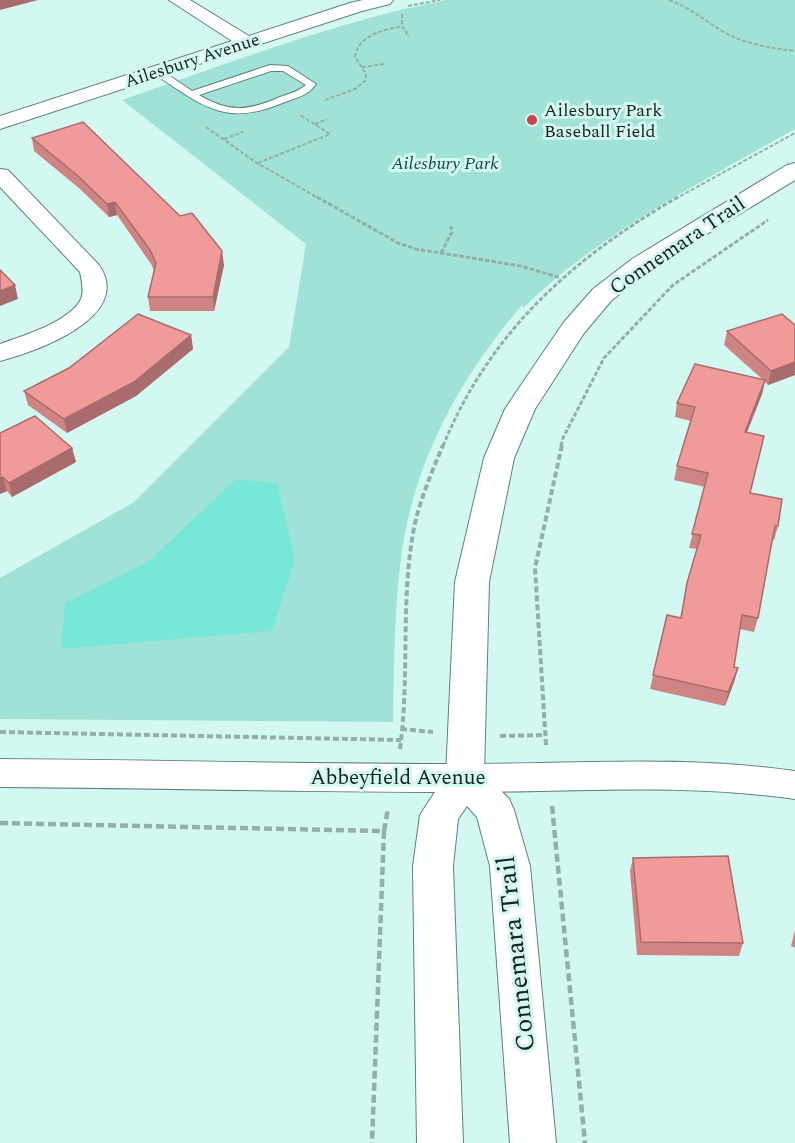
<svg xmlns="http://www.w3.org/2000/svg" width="795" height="1143" font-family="Spectral,serif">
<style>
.green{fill:#a1e2d8}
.water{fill:#78e7d7}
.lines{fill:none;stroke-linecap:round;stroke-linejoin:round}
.service-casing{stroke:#5e817b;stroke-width:2}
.minor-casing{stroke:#5e817b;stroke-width:2}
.tertiary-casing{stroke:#5e817b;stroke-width:2}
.path-far3{stroke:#92afaa;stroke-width:2;stroke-dasharray:4 2;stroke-linecap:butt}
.path-far2{stroke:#92afaa;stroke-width:3;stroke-dasharray:4.5 2;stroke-linecap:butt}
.path-far1{stroke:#92afaa;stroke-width:4;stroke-dasharray:6 3;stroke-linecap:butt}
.path{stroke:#92afaa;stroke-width:4.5;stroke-dasharray:8 4;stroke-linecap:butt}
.service{fill:#fff;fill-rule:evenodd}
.minor{fill:#fff;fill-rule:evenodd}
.tertiary{fill:#fff;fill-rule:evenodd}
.wall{fill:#cf8484}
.shaded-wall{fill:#a96c6c}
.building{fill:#f19a9a;stroke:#a96c6c;stroke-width:1.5}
.poi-dot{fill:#d03f4e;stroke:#d3f8f2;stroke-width:2}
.labels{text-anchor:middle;stroke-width:6;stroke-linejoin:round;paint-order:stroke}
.far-street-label{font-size:18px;fill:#142220;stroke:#d3f8f2}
.far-poi-label{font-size:18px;fill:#142220;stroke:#d3f8f2;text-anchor:start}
.far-park-label{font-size:18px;font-style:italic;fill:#164842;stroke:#d3f8f2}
.street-label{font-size:21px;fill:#142220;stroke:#d3f8f2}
.near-street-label{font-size:26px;fill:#142220;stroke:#d3f8f2}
</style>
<rect width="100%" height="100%" fill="#d3f8f2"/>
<path class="green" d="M446,0H795V129C700,183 602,231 523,308L522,305C458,380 411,466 400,566C394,618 394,670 393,722L0,719V578L134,502L289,347L306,244L122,100C229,63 335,22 446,0Z"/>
<path class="water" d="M236,479L277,483L295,560L272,631L61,649L65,603L148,562Z"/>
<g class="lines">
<g class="service-casing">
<path id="service" d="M270,65L288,66L316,84C309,95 296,98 285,102C242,120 218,117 180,91C171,85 161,79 153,72L161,70L192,91ZM271,71H283L306,85C299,91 289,94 280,97C248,111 230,113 199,95Z"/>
</g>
<g class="minor-casing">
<path id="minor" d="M169,0H190L249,36L350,3L363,0H393L390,4L362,11L0,129V116L232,41Z
M0,169L8,170L99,265C135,317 35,352 0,361V344C22,336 70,322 81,299C84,291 82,281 80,272L0,187Z
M0,759C155,760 309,764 464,764C575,764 684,755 795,771V799C684,783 575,792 464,792C309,792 155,788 0,787Z"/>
</g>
<g class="tertiary-casing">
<path id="tertiary" d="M795,163V180L650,269L611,301L584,333L535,409L514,458L489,582L484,773L509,799L514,810L530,866L556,1143H510L490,866L477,817L467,806L458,819L453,866L463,1143H417L413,866L420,815L446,775L455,582L484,458L505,409L519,388L564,322L593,289L632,259L787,165Z"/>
</g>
<path class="path-far3" d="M669,0C689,7 704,20 722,31C744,44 770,48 795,51
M408,6L440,0
M402,14V26L409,37
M362,67L384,64
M325,100L355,89L365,81L366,74L355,57C358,35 383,30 402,26
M315,124L327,119
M206,127L257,163L320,199
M224,139L243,132
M258,163L330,134L300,115
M675,199L795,133"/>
<path class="path-far2" d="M317,197L398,243L416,249L521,266L561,278
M441,253L452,232L451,226
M443,446C490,331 573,258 678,197
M561,446L563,438L604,358L673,285L768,220"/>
<path class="path-far1" d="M401,729L433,732
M0,732L401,740
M500,736L544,735
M546,745L535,568L562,445
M400,749C410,676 400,601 414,528C420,499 432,472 443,445"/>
<path class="path" d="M552,806L585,1143
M0,823L384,831L372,1143
M384,831L388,809"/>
<use href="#service" class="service"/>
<use href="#minor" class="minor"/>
<use href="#tertiary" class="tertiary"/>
</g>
<path class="wall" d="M32,138L224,265L214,311H150L148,297L154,270L151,264L117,215L109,217L80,189L34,151Z
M795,325V375L768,385L765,382L762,394L747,433L750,493L778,526L774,540H772L758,618L754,632L740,629L734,667L738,668L734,682L725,706L650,689L667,615L681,618L687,583L697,549L689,548L705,487L674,480L677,466L691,421L675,417L677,403L762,379L724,345L727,331Z
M191,335L193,349L136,396L67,433L28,405L24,391Z
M0,433L72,448L76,462L12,497L7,491L0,494Z
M633,858L743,943L739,956L637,955L630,871Z
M795,930V948L791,946Z"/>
<path class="shaded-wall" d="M0,0H38L0,10Z
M115,202L117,215L109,217L107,204Z
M222,251L224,265L214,311L213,297Z
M15,285L18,299L0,306V291Z
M191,335L193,349L136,396L67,433L64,419Z
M795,362V375L768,385L771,371Z
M765,380L762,394L741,446L745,432Z
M72,448L76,462L12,497L9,483Z
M3,477L7,491L0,494V478Z
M738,668L734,682L725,706L728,692Z"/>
<path class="building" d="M83,122L180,216L192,213L222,251L213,297H148L156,263L150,250L115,202L107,204L78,176L32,138Z
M0,270L15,285L0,291Z
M138,314L191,335L134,382L64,419L24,391L69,368Z
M782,314L795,325V362L771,371L727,331Z
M695,364L765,380L745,432L764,436L750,493L782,499L778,526H775L770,552L758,618L742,615L734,667L738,668L728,692L653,675L667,615L681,618L687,583L701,535L692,534L708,473L677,466L695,407L677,403Z
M35,416L72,448L9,483L3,477L0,478V433Z
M728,856L743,943L641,942L633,858Z"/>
<circle class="poi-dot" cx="532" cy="120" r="6"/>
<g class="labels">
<g class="far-street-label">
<text transform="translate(192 60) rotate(-18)" y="6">Ailesbury Avenue</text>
</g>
<g class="far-poi-label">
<text x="544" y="116">Ailesbury Park<tspan x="544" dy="21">Baseball Field</tspan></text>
</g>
<g class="far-park-label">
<text x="445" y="169">Ailesbury Park</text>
</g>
<g class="street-label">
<text transform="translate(677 245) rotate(-34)" y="7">Connemara Trail</text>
<text x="398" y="784">Abbeyfield Avenue</text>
</g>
<g class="near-street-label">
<text transform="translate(515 954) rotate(-96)" y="9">Connemara Trail</text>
</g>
</g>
</svg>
